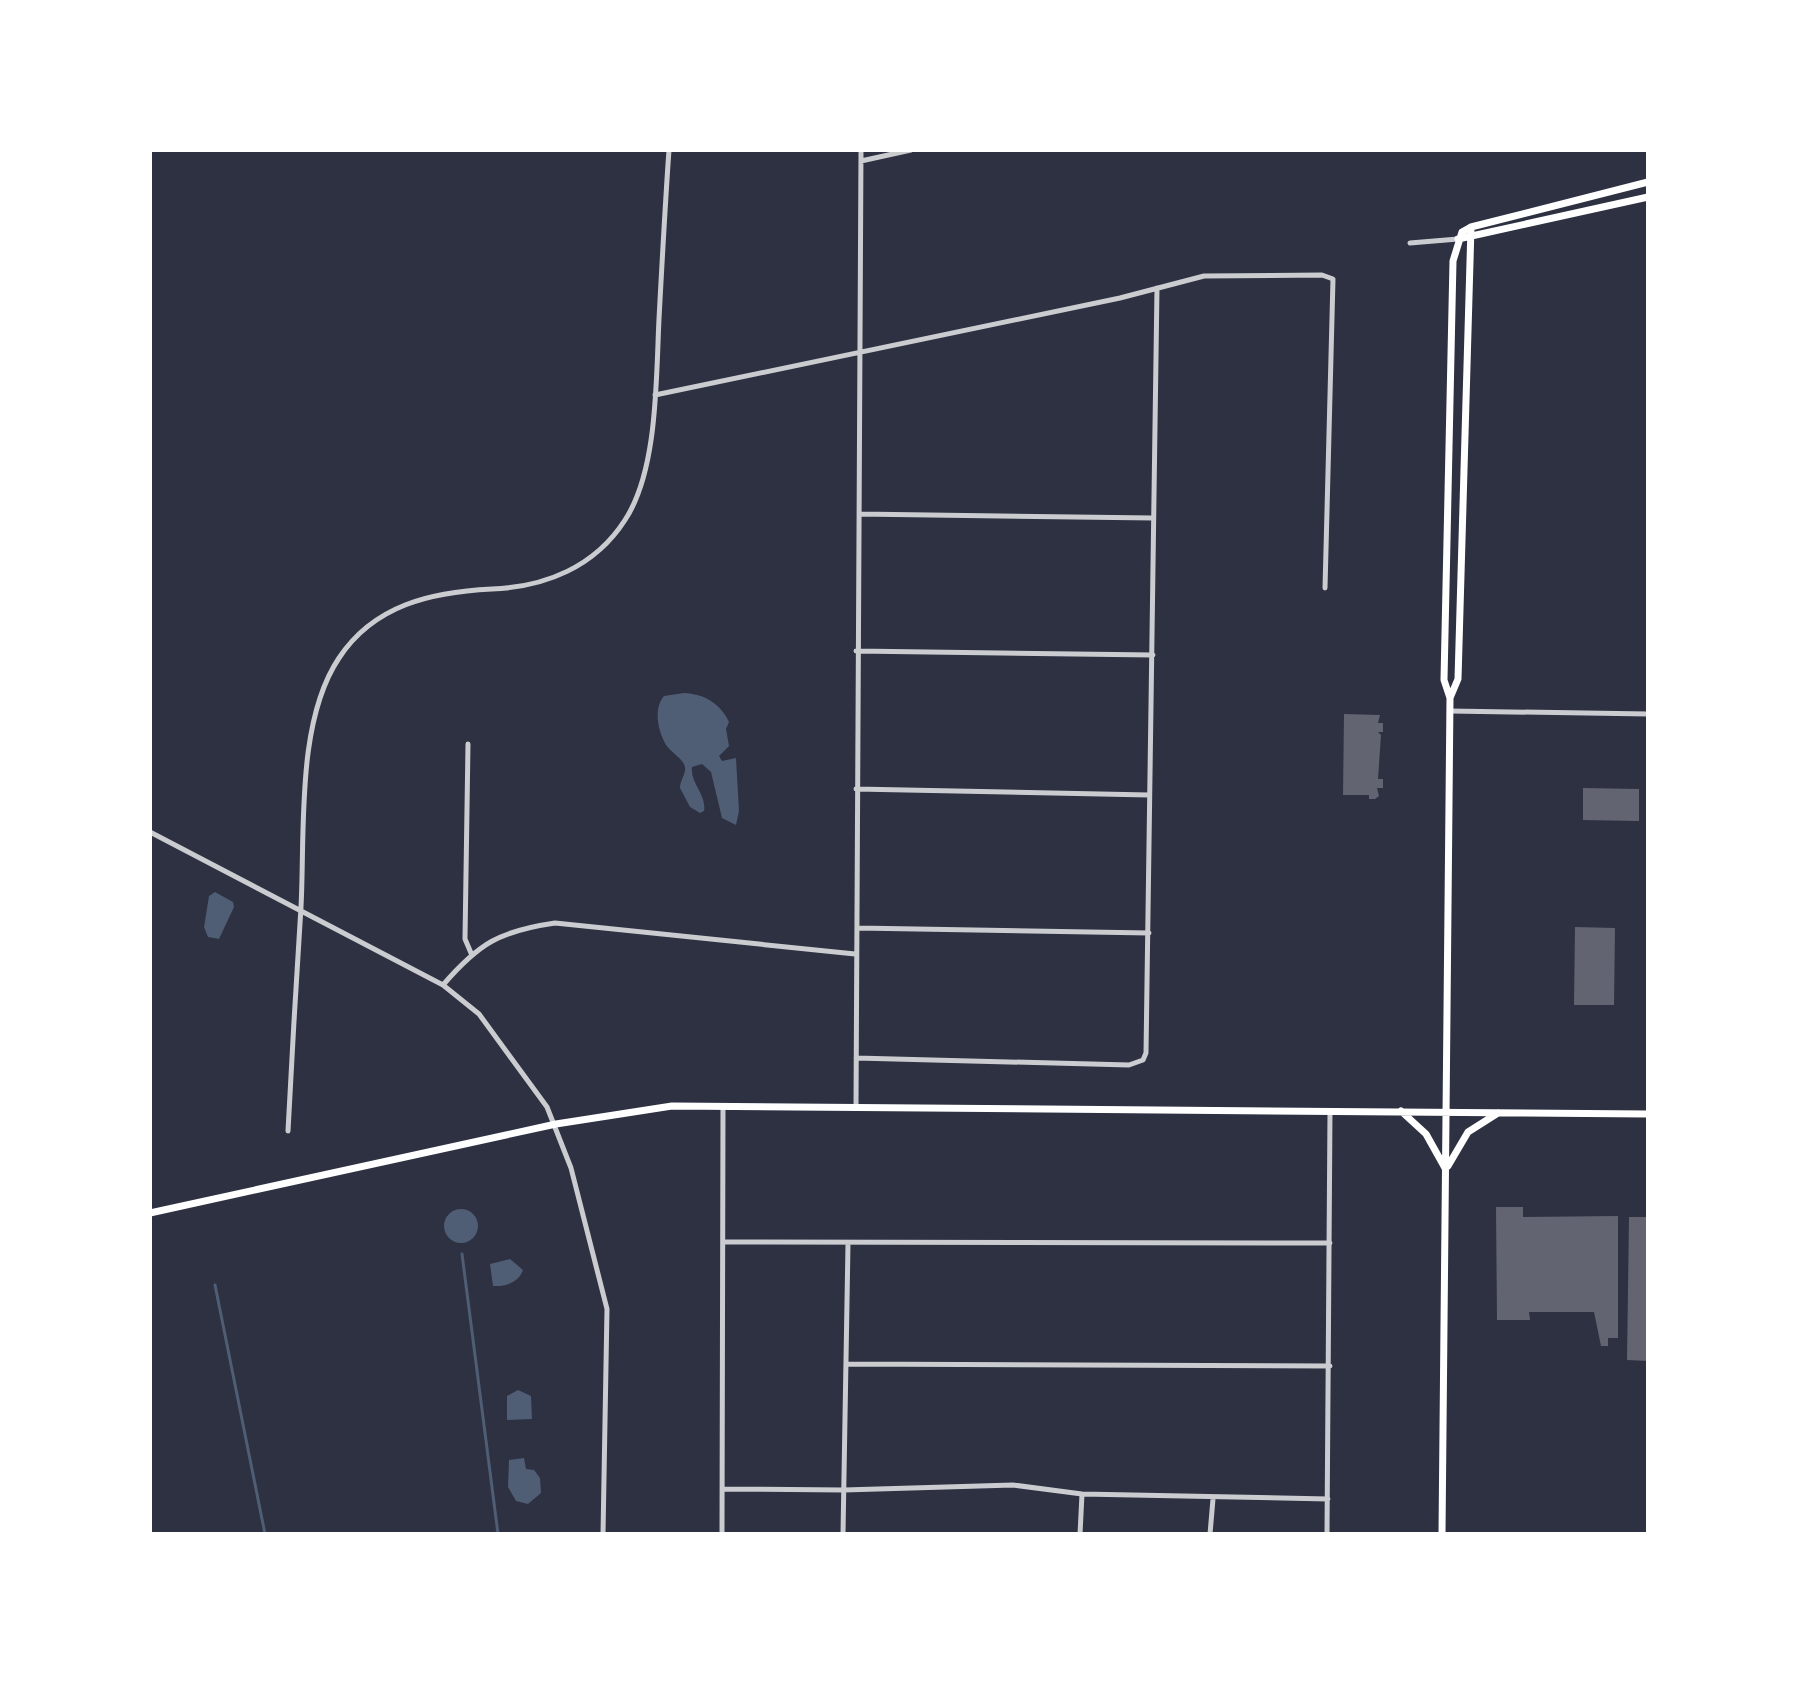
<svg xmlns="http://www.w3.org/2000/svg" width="1798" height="1684" font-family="Karla,sans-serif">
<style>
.water{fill:#4f5d75}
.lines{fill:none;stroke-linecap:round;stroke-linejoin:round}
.stream{stroke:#4f5d75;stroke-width:3}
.building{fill:#626471}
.minor{stroke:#caccd0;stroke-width:5}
.secondary{stroke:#fff;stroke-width:7}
</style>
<rect width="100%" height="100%" fill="#2d3142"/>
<path class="water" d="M684,693C704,694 720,703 729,722L726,729L729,746L719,756L722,761L736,758L739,811L736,825L722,818L711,772L702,764L692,767C690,783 707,795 704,811L700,813L690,807L680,788C680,779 688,772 684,764C680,757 671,752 666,745C658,731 653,709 664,696Z
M215,892L233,902L234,907L219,939L208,937L204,927L209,896Z
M444 1226a17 17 0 1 1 34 0a17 17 0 1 1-34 0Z
M510,1259L523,1270C519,1282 506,1287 493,1286L490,1264Z
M518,1390L531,1396L532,1419L507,1420V1396Z
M524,1458L526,1469L534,1470L540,1478L541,1493L528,1504L516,1501L508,1487L509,1460Z"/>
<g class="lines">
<path class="stream" d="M462,1254L498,1534
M215,1285L265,1534"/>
</g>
<path class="building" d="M1344,714L1380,715L1378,723H1383V732H1378L1381,735L1378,779H1383V788H1377L1379,796L1375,799H1369V795H1343Z
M1583,788L1639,789V821L1583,820Z
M1575,927L1615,928L1614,1005H1574Z
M1496,1207H1523V1217L1618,1216V1338H1608V1346H1601L1594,1312H1529L1530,1320H1497Z
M1629,1217H1648V1361L1627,1360Z"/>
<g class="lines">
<path class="minor" d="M861,161L911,150
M1410,243L1458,239
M655,395L1120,298L1204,276L1322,275L1333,279L1325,588
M859,514L1153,518
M856,651L1153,655
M1450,711L1648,714
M468,744L465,939L471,953
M856,789L1149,795
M150,832L443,985L479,1014L547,1107L571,1168L607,1309L603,1534
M858,928L1149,933
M443,985C479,943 500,931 555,923L855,954
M856,1058L1129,1065L1143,1060L1146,1053L1157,288
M856,1106L861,150
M288,1131C292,1056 296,982 301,907C305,832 296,722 339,658C374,605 431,592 492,589C545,587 595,567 625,520C658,470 656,378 659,319C662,263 665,206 669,150
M723,1242L1330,1243
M846,1364L1330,1366
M722,1489L844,1490L1013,1485L1082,1494L1328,1499
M722,1534L723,1106
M843,1534L848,1244
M1080,1534L1082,1494
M1210,1534L1213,1499
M1327,1534L1330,1111"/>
<path class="secondary" d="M1458,239L1648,197
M1450,698L1458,679L1471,227
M1401,1111L1426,1134L1445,1168
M1448,1166L1468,1132L1498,1113
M150,1213L556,1124L672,1106L1648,1114
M1442,1534L1450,698L1444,680L1453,261L1462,232L1471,227L1648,182"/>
</g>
<rect width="1798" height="1684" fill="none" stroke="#ffffff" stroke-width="304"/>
</svg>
